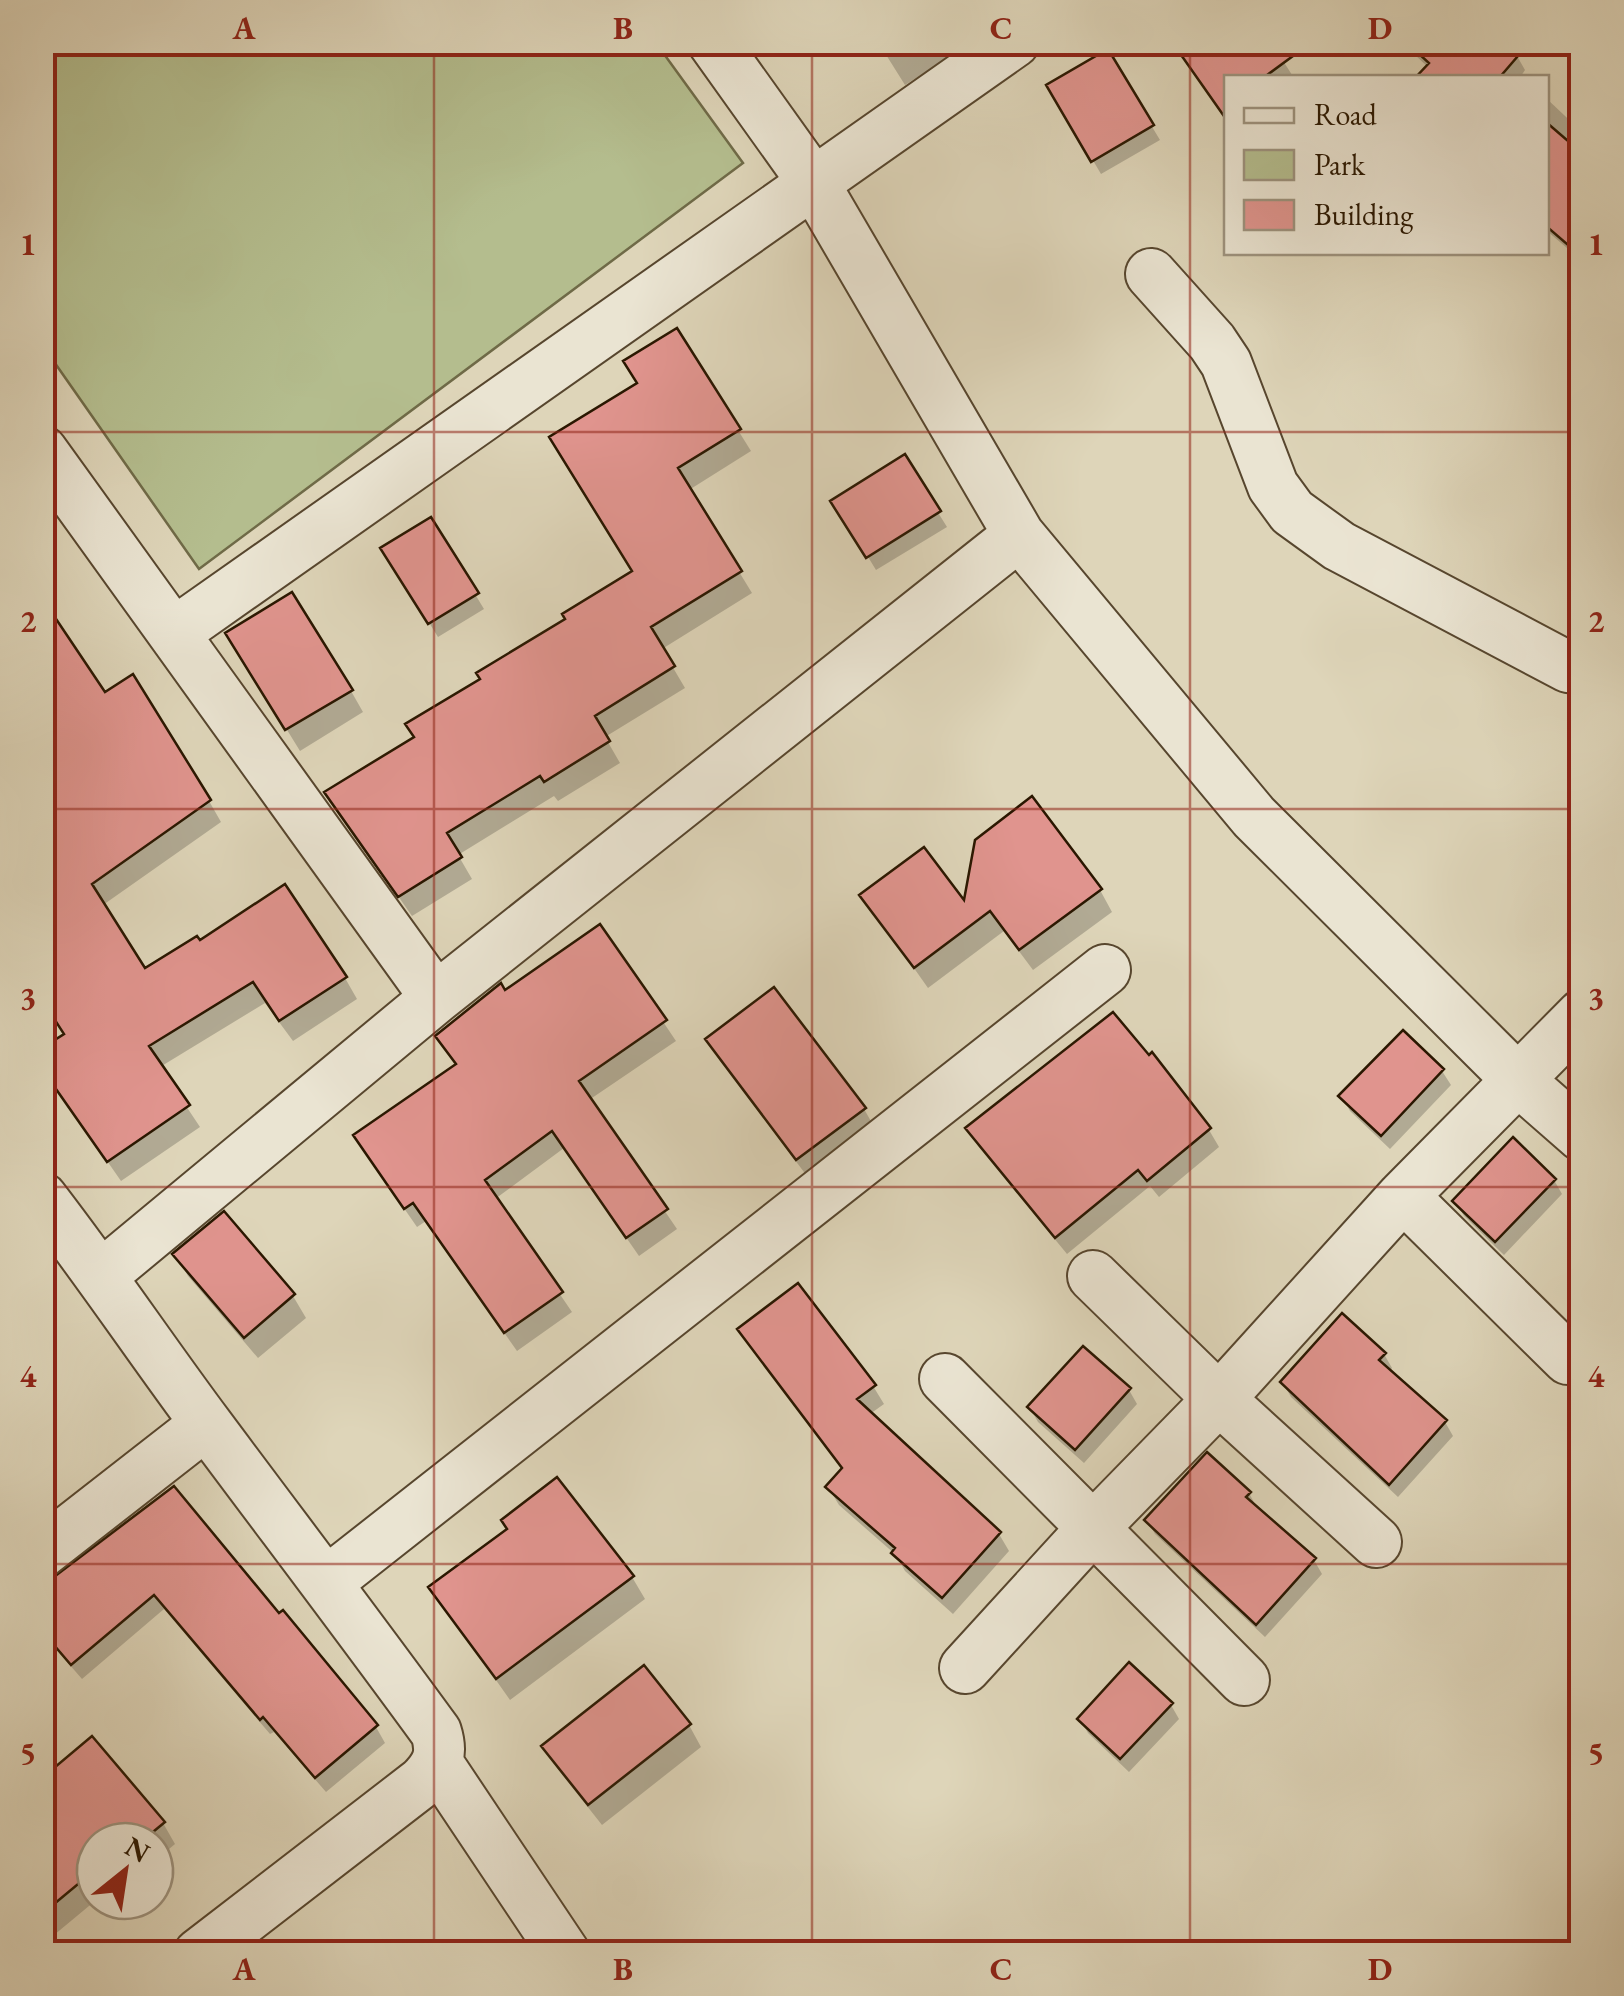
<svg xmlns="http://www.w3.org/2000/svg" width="1624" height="1996" font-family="'EB Garamond',serif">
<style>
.green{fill:#b4bd8e;stroke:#6f6a47;stroke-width:2.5}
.shadow{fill:#0003}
.building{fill:#e0948e;stroke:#2a1700;stroke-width:2.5}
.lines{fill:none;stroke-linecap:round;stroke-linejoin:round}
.minor-casing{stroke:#57462e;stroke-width:54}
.minor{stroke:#eae4d2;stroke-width:50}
.grid{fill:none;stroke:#8f2418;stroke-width:2.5;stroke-opacity:0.55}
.neatline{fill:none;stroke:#8f2418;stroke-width:4}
.grid-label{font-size:32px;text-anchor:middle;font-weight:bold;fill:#8f2418}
</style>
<rect width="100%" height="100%" fill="#ded5b9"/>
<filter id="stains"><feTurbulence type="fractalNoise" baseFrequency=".002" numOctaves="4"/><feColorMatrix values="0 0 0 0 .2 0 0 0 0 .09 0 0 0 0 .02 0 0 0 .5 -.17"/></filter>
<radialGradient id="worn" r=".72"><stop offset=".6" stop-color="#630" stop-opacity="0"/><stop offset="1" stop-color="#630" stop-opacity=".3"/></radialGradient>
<path class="green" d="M42,43H656L743,163L199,569L43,346Z"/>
<path class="shadow" d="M878,42H973L905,85Z
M1172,42H1271L1294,78H1226V119Z
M1401,42H1501L1517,56L1525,70L1521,76L1523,78H1425L1428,67Z
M1107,52L1160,140L1101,174L1049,86Z
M1546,98L1582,132V144L1576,151L1582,156V261L1546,230Z
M676,331L751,451L689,490L752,593L662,649L685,688L605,737L620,763L558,801L554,796L458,855L472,879L412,916L340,813L417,738L483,680L635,572L639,384Z
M904,458L947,527L876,570L834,501Z
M430,520L484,609L438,637L383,549Z
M241,655L351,691L363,712L300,751Z
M104,696L209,801L221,822L103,905L144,971L345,978L357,999L293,1041L265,1003L160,1067L200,1127L121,1181L48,1076L66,1035Z
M1100,890L1112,912L1033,970L1004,931L928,988L863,896L966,906Z
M600,928L676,1041L589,1100L677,1229L639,1256L564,1148L495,1199L572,1312L517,1351L426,1221L417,1227L367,1155L457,1066L505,993Z
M1403,1033L1442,1071L1451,1085L1390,1149L1350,1111L1342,1097Z
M708,1040L864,1109L876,1130L810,1180L720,1061Z
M1149,1059L1209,1130L1219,1147L1159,1197L1150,1186L1067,1254L978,1146L968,1129Z
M1554,1180L1562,1194L1504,1255L1464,1216L1455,1201Z
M224,1214L293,1296L306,1318L258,1358L188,1276L176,1255Z
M740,1330L873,1386L884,1404L870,1414L999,1534L1009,1551L953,1614L905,1571L896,1555L839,1505L828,1487L844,1470Z
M1384,1354L1392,1368L1389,1372L1445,1422L1453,1436L1398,1497L1291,1397L1283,1383Z
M1129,1390L1137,1404L1084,1463L1038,1422L1030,1408Z
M173,1489L376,1727L385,1743L326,1792L274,1732L270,1734L164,1609L82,1679L42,1633V1591Z
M1249,1493L1257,1508L1314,1560L1322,1574L1265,1637L1155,1534L1147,1520Z
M632,1577L645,1599L510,1700L431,1588Z
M1171,1705L1179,1719L1129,1772L1088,1733L1080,1719Z
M689,1725L701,1747L602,1825L557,1768L544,1746Z
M42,1779L163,1823L175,1844L155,1861V1841H95V1901L42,1945Z"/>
<path class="building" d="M1172,42H1312L1263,78H1226V119Z
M1406,42H1530L1499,78H1415L1429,63Z
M1108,49L1154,125L1091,162L1046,85Z
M1546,122L1582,153V257L1546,226Z
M677,328L741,429L678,468L742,571L651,627L675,666L595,716L610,741L544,782L540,776L447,833L462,857L398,897L324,792L414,737L405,724L480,679L476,673L565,619L562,614L632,571L549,437L637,383L623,361Z
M905,454L941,511L866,558L830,501Z
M431,517L479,593L428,624L380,548Z
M292,592L353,690L285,730L225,633Z
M42,598L105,692L133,674L211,800L92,884L145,968L197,936L200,940L285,884L347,977L279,1021L253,982L149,1046L190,1105L107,1162L42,1069V1048L64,1034L42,1000Z
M1032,796L1102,889L1019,950L990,911L914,968L859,895L924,847L964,900L975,840Z
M600,924L667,1020L579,1081L668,1209L626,1238L552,1131L485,1180L563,1292L504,1333L413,1203L404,1209L353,1135L456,1064L435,1036L501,983L505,990Z
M774,987L866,1108L796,1160L705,1039Z
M1113,1012L1149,1055L1152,1052L1211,1128L1147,1181L1138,1170L1055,1238L965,1128Z
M1403,1030L1444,1069L1381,1136L1338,1096Z
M1513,1137L1556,1179L1495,1242L1452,1201Z
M224,1211L295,1294L244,1338L172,1254Z
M798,1283L876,1385L857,1399L1001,1532L942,1598L891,1553L895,1548L825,1487L842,1468L737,1329Z
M1342,1313L1386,1353L1379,1360L1447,1420L1389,1485L1280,1382Z
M1083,1346L1131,1388L1075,1450L1027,1407Z
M1207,1452L1251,1492L1246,1497L1316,1558L1256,1625L1144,1520Z
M557,1477L634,1576L496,1679L428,1587L507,1529L501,1520Z
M174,1486L279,1613L283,1610L378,1725L315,1778L263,1717L260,1720L154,1595L71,1665L42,1631V1586Z
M1129,1662L1173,1703L1120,1759L1077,1719Z
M644,1665L691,1724L588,1805L541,1746Z
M92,1736L165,1822L142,1841H95V1870L42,1914V1778Z"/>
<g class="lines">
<g class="minor-casing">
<path id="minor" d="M713,42L813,182L1019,535L1254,817L1517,1079L1582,1136
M1151,274L1212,342L1226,363L1273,486L1292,512L1339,546L1568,667L1582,669
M42,451L436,998
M174,633L1014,42
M1403,1196L1568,1359
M42,1198C100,1273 152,1351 208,1426C284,1528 361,1629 436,1732C443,1754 438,1766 422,1782L199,1954
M102,1275L436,998L1019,535
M1093,1276L1219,1399L1376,1542
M945,1379L1244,1680
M42,1552L206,1424
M327,1582L1105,970
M965,1668L1092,1529L1219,1399L1403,1196L1582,1015
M438,1764L565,1954"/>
</g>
<use href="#minor" class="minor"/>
</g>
<path class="grid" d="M434,42V1954M812,42V1954M1190,42V1954M42,432H1582M42,809H1582M42,1187H1582M42,1564H1582"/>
<rect width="1624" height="1996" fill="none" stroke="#ded5b9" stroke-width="110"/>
<rect x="1224" y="75" width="325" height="180" fill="#eae4d2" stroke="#9d927e" stroke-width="2.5"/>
<rect x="1244" y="108" width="50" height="15" fill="#eae4d2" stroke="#9d927e" stroke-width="2.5"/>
<text x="1314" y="125" font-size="30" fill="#2a1700">Road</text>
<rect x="1244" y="150" width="50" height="30" fill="#b4bd8e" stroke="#9d927e" stroke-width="2.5"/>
<text x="1314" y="175" font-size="30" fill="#2a1700">Park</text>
<rect x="1244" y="200" width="50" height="30" fill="#e0948e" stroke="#9d927e" stroke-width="2.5"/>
<text x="1314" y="225" font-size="30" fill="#2a1700">Building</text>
<g transform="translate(125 1871) rotate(30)"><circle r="48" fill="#eae4d2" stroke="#9d927e" stroke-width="2.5"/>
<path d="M0-8L18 38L0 25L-18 38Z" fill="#8f2418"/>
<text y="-15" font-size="28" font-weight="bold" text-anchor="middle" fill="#2a1700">N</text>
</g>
<rect x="55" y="55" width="1514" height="1886" class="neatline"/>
<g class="grid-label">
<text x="244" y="39">A</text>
<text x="623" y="39">B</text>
<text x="1001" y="39">C</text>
<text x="1380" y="39">D</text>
<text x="28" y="255">1</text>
<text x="1596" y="255">1</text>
<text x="28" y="632">2</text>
<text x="1596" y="632">2</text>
<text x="28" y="1009">3</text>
<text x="1596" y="1009">3</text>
<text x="28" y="1387">4</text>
<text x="1596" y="1387">4</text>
<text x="28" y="1764">5</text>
<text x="1596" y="1764">5</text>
<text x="244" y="1980">A</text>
<text x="623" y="1980">B</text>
<text x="1001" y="1980">C</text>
<text x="1380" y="1980">D</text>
</g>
<rect width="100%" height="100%" filter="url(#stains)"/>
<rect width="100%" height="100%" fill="url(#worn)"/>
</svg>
